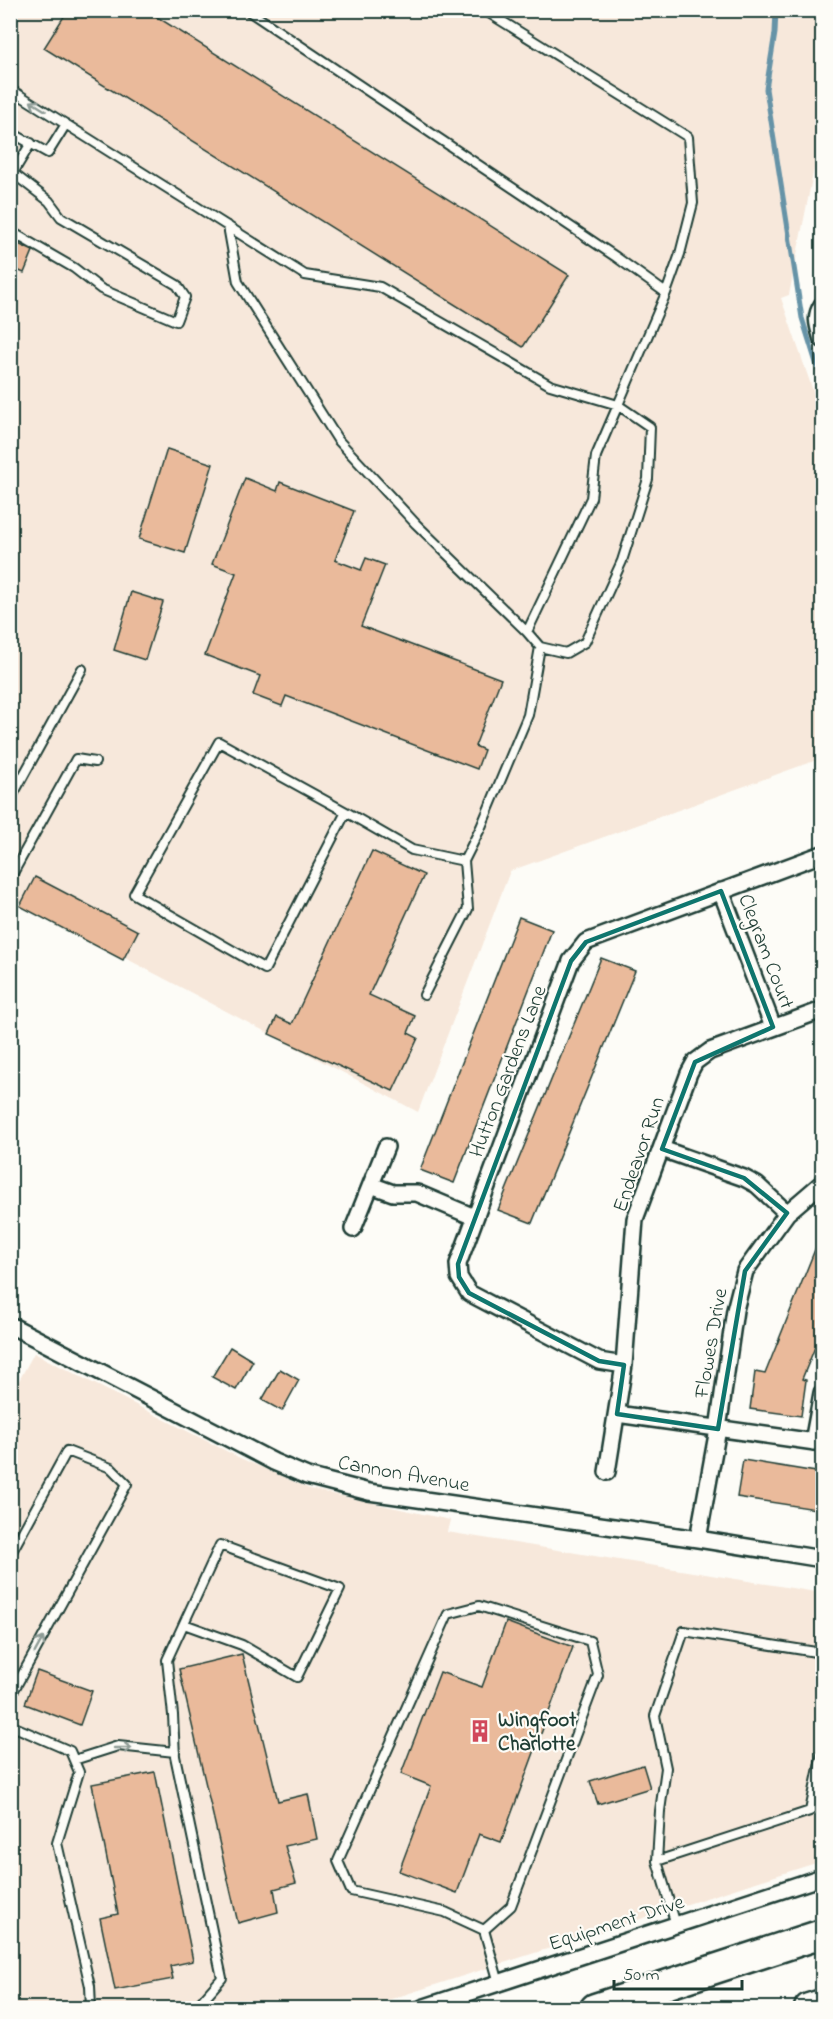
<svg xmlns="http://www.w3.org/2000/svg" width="833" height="2019" font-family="'Indie Flower',sans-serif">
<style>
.built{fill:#f7e8db}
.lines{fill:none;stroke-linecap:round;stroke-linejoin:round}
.stream{stroke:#6693a7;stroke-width:5}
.building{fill:#eaba9b;stroke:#1f3d34;stroke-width:1.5}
.lane-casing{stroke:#1f3d34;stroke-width:12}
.street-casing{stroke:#1f3d34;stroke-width:20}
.highway-casing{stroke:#1f3d34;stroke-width:33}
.lane{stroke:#fdfcf7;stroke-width:8}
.street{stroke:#fdfcf7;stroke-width:15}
.highway{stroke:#fdfcf7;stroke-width:28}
.oneway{stroke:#8e9c96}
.marked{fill:none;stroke:#0f766e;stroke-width:4.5;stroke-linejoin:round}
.labels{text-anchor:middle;stroke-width:4.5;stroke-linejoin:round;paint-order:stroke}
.street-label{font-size:21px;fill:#1f3d34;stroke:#fdfcf7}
.poi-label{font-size:21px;font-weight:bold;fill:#1f3d34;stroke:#fdfcf7;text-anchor:start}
</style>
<rect width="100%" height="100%" fill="#fdfcf7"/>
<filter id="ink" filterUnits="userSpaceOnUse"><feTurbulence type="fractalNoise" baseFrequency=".0167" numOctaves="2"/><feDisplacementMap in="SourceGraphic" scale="12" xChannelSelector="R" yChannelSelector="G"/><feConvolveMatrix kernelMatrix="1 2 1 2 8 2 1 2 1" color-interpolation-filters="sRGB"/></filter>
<g filter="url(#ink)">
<path class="built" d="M10,11H822V128L789,295L781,298L822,417V758L510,871L418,1112L11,898Z
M34,1353L240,1458L310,1489L450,1520L447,1532L822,1593V1861L363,2008H11L10,1397Z"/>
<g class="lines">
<path class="stream" d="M776,10L775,33L766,89L802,318L822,382"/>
</g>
<path class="building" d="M68,10H146L569,275L523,347L44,48Z
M10,240L33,251L24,273L10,267Z
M167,449L213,464L185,553L139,539Z
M245,478L277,491L280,482L354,511L335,560L361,570L366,558L385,565L361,626L501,679L475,746L484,750L477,769L286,696L282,706L253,695L260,676L205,655L236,573L212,564Z
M131,592L163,602L145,660L114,650Z
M372,851L424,875L369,995L415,1016L408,1033L418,1038L393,1091L269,1034L277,1017L292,1024Z
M35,877L138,931L123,960L20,906Z
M519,917L552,930L454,1183L420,1170Z
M601,958L635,971L532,1223L498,1210Z
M822,1232V1330L802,1379L806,1380L801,1416L750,1409L755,1372L765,1374Z
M230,1347L253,1361L236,1390L212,1377Z
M280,1369L299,1380L282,1411L262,1400Z
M743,1460L822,1473V1510L737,1497Z
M506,1622L573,1647L501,1842L479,1834L457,1893L399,1871L431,1786L401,1774L440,1672L482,1687Z
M242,1654L278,1801L308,1794L317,1839L285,1846L296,1883L274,1889L278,1912L238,1923L179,1669Z
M37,1671L92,1691L80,1725L25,1704Z
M643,1765L650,1788L598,1804L590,1781Z
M155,1772L193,1961L170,1966L173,1979L115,1990L100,1918L118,1914L92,1784Z"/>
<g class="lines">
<g class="lane-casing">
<path id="lane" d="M484,10L688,137L693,203L680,254L666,293
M10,89L305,275L380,287L550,385L618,405L666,293L616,257L247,10
M10,132L48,153L66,124
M10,171L49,201L61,217L177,285L185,297L176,321L101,289L74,268L10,231
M10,178L31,143
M228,226L238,282L338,440L416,524L527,632L591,498L596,456L618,405L650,427L648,479L622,561L585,642L566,653L540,647L527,632
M10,800L82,669
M346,812L219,742L134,894L265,969L346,812L412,850L464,861
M10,874L13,873L76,759L95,762
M424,995L468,909L464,861L481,827L528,715L540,647
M10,1555L67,1451L111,1468L127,1484L10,1697
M10,1725L70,1751L79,1772L57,1843L90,1986L91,2008
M74,1760L118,1746L175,1752
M657,1861L810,1811L822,1753
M676,1925L657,1861L660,1811L666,1768L655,1716L684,1631L822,1653
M484,1930L511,1906L598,1675L590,1641L479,1606L448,1614L338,1861L351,1891L445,1912L484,1930L499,1983
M180,2008L200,2003L222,1978L175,1756L173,1715L167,1660L220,1545L340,1589L297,1677L242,1645L184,1624"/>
</g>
<g class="street-casing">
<path id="street" d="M822,305C814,317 818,326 822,339
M721,891L773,1027
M662,1149L744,1178L757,1185L787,1213
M371,1185L393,1193H417L474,1217
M353,1229L386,1147
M10,1325L274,1462L307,1476L369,1492L698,1539L822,1559
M624,1365L599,1361L469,1293L459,1277L458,1264L571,961L586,942L822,854
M617,1414L822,1443
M813,1442L822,1393
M607,1472L624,1365L635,1219L689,1073L695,1062L710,1051L822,1010
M698,1539L718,1429L735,1310L745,1271L787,1213L822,1183
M422,2008L822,1877"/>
</g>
<g class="highway-casing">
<path id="highway" d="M595,2008L822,1934
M809,2008L822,2004"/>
</g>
<use href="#lane" class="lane"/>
<use href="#street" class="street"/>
<use href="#highway" class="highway"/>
</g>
<defs><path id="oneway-shaft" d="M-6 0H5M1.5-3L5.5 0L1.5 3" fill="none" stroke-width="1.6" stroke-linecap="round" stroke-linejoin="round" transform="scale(1.5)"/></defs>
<g class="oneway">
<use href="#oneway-shaft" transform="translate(38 106) rotate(-148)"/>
<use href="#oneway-shaft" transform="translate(39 1645) rotate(-61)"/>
<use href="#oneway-shaft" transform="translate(123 1748)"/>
</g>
</g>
<path class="marked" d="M721,891L773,1027L695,1062L662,1149L744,1178L787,1213L745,1271L718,1429L617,1414L624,1365L599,1361L469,1293L459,1277L458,1264L571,961L586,942Z"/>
<defs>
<g id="building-bare" transform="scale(1.8)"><path d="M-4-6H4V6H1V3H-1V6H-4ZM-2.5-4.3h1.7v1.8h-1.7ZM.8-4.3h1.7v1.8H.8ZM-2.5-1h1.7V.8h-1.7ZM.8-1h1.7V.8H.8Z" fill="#d1495b" stroke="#fdfcf7" stroke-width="2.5" paint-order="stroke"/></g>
</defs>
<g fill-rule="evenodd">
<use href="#building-bare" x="480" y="1731"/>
</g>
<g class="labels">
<g class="street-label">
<text transform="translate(767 951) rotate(69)" y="7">Clegram Court</text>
<text transform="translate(507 1071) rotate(-69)" y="7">Hutton Gardens Lane</text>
<text transform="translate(638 1154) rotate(-71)" y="7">Endeavor Run</text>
<text transform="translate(710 1343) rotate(-80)" y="7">Flowes Drive</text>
<text transform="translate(404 1473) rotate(10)" y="7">Cannon Avenue</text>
<text transform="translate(616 1922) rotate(-18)" y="7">Equipment Drive</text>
</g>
<g class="poi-label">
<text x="498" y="1726">Wingfoot<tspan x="498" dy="24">Charlotte</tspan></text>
</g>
</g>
<rect width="833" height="2019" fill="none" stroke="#fdfcf7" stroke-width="36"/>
<rect x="18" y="18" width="797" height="1983" fill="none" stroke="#1f3d34" stroke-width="2" filter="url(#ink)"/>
<path d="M614 1980v9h128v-9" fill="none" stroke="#1f3d34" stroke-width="3"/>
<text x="623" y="1980" font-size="18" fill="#1f3d34" stroke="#fdfcf7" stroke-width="4.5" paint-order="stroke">50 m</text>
</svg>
